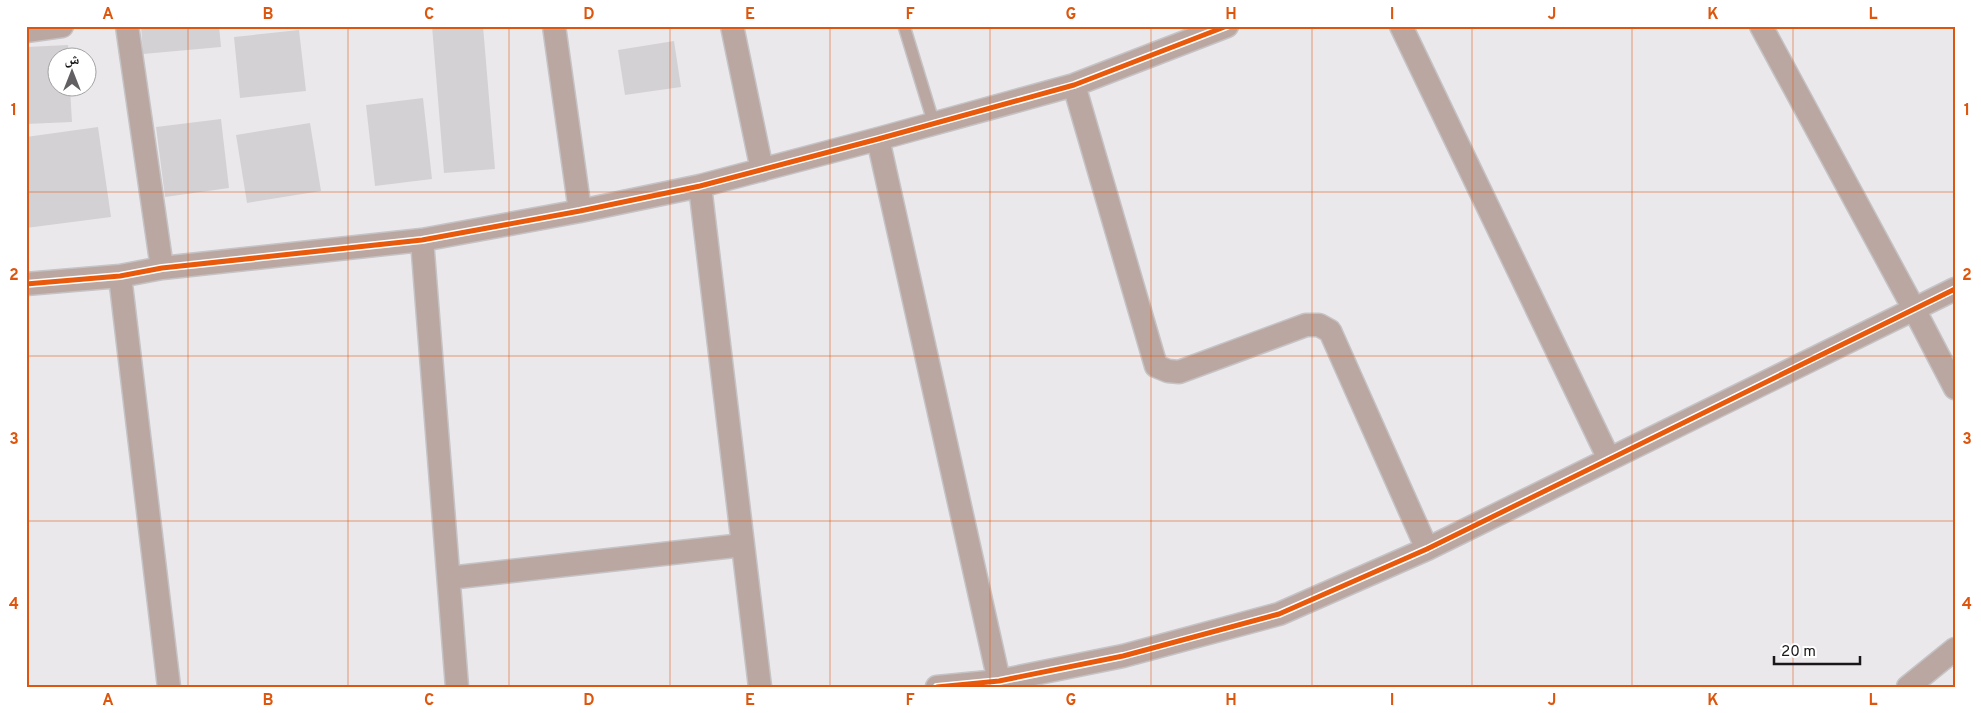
<svg xmlns="http://www.w3.org/2000/svg" width="1981" height="713" font-family="Overpass,'Noto Naskh Arabic',sans-serif">
<style>
.building{fill:#d4d1d4}
.lines{fill:none;stroke-linecap:round;stroke-linejoin:round}
.lane-casing{stroke:#c5c3c5;stroke-width:14}
.street-casing{stroke:#c5c3c5;stroke-width:25}
.lane{stroke:#baa7a1;stroke-width:11}
.street{stroke:#baa7a1;stroke-width:22}
.cycleway-casing{stroke:#fff;stroke-width:8}
.cycleway{stroke:#e8590c;stroke-width:5}
.grid{fill:none;stroke:#de560d;stroke-width:1;stroke-opacity:0.55}
.neatline{fill:none;stroke:#de560d;stroke-width:2}
.grid-label{font-size:16px;text-anchor:middle;font-weight:bold;fill:#de560d}
</style>
<rect width="100%" height="100%" fill="#ebe8ec"/>
<path class="building" d="M141,26H219L221,47L143,54Z
M432,26H483L495,169L444,173Z
M299,30L306,91L240,98L234,37Z
M674,41L681,87L625,95L618,50Z
M68,45L69,58H58V88H70L72,122L26,124V47Z
M423,98L432,179L375,186L366,105Z
M221,119L229,188L165,197L156,127Z
M310,123L321,191L247,203L236,135Z
M98,127L111,217L26,228V137Z"/>
<g class="lines">
<g class="lane-casing">
<path id="lane" d="M904,26L934,124"/>
</g>
<g class="street-casing">
<path id="street" d="M127,26L162,268
M554,26L580,211
M732,26L762,170
M1401,26L1609,459
M1761,26L1914,309L1955,388
M26,31L62,26
M1074,85L1156,366L1168,371L1179,372L1306,325H1319L1330,331L1427,549
M878,139L999,681
M700,186L760,687
M422,240L457,687
M120,276L169,687
M26,284L120,276L162,268L422,240L580,211L700,186L878,139L1074,85L1227,26
M449,578L743,545
M937,687L999,681L1123,656L1279,614L1427,549L1955,289
M1908,687L1955,649"/>
</g>
<use href="#lane" class="lane"/>
<use href="#street" class="street"/>
<g class="cycleway-casing">
<path id="cycleway" d="M26,284L120,276L162,268L422,240L580,211L700,186L878,139L1074,85L1227,26
M937,687L999,681L1123,656L1279,614L1427,549L1955,289"/>
</g>
<use href="#cycleway" class="cycleway"/>
</g>
<path class="grid" d="M188,26V687M348,26V687M509,26V687M670,26V687M830,26V687M990,26V687M1151,26V687M1312,26V687M1472,26V687M1632,26V687M1793,26V687M26,192H1955M26,356H1955M26,521H1955"/>
<rect width="1981" height="713" fill="none" stroke="#ffffff" stroke-width="55"/>
<g transform="translate(72 72)"><circle r="24" fill="#ffffff" stroke="#a3a2a3"/>
<path d="M0-4L9 19L0 12L-9 19Z" fill="#626063"/>
<text y="-8" font-size="14" font-weight="bold" text-anchor="middle" fill="#191719">ش</text>
</g>
<path d="M1774 656v8h86v-8" fill="none" stroke="#191719" stroke-width="2.5"/>
<text x="1781" y="656" font-size="15" fill="#191719" stroke="#ffffff" stroke-width="4" paint-order="stroke">20 m</text>
<rect x="28" y="28" width="1926" height="658" class="neatline"/>
<g class="grid-label">
<text x="108" y="19">A</text>
<text x="268" y="19">B</text>
<text x="429" y="19">C</text>
<text x="589" y="19">D</text>
<text x="750" y="19">E</text>
<text x="910" y="19">F</text>
<text x="1071" y="19">G</text>
<text x="1231" y="19">H</text>
<text x="1392" y="19">I</text>
<text x="1552" y="19">J</text>
<text x="1713" y="19">K</text>
<text x="1873" y="19">L</text>
<text x="14" y="115">1</text>
<text x="1967" y="115">1</text>
<text x="14" y="280">2</text>
<text x="1967" y="280">2</text>
<text x="14" y="444">3</text>
<text x="1967" y="444">3</text>
<text x="14" y="609">4</text>
<text x="1967" y="609">4</text>
<text x="108" y="705">A</text>
<text x="268" y="705">B</text>
<text x="429" y="705">C</text>
<text x="589" y="705">D</text>
<text x="750" y="705">E</text>
<text x="910" y="705">F</text>
<text x="1071" y="705">G</text>
<text x="1231" y="705">H</text>
<text x="1392" y="705">I</text>
<text x="1552" y="705">J</text>
<text x="1713" y="705">K</text>
<text x="1873" y="705">L</text>
</g>
</svg>
